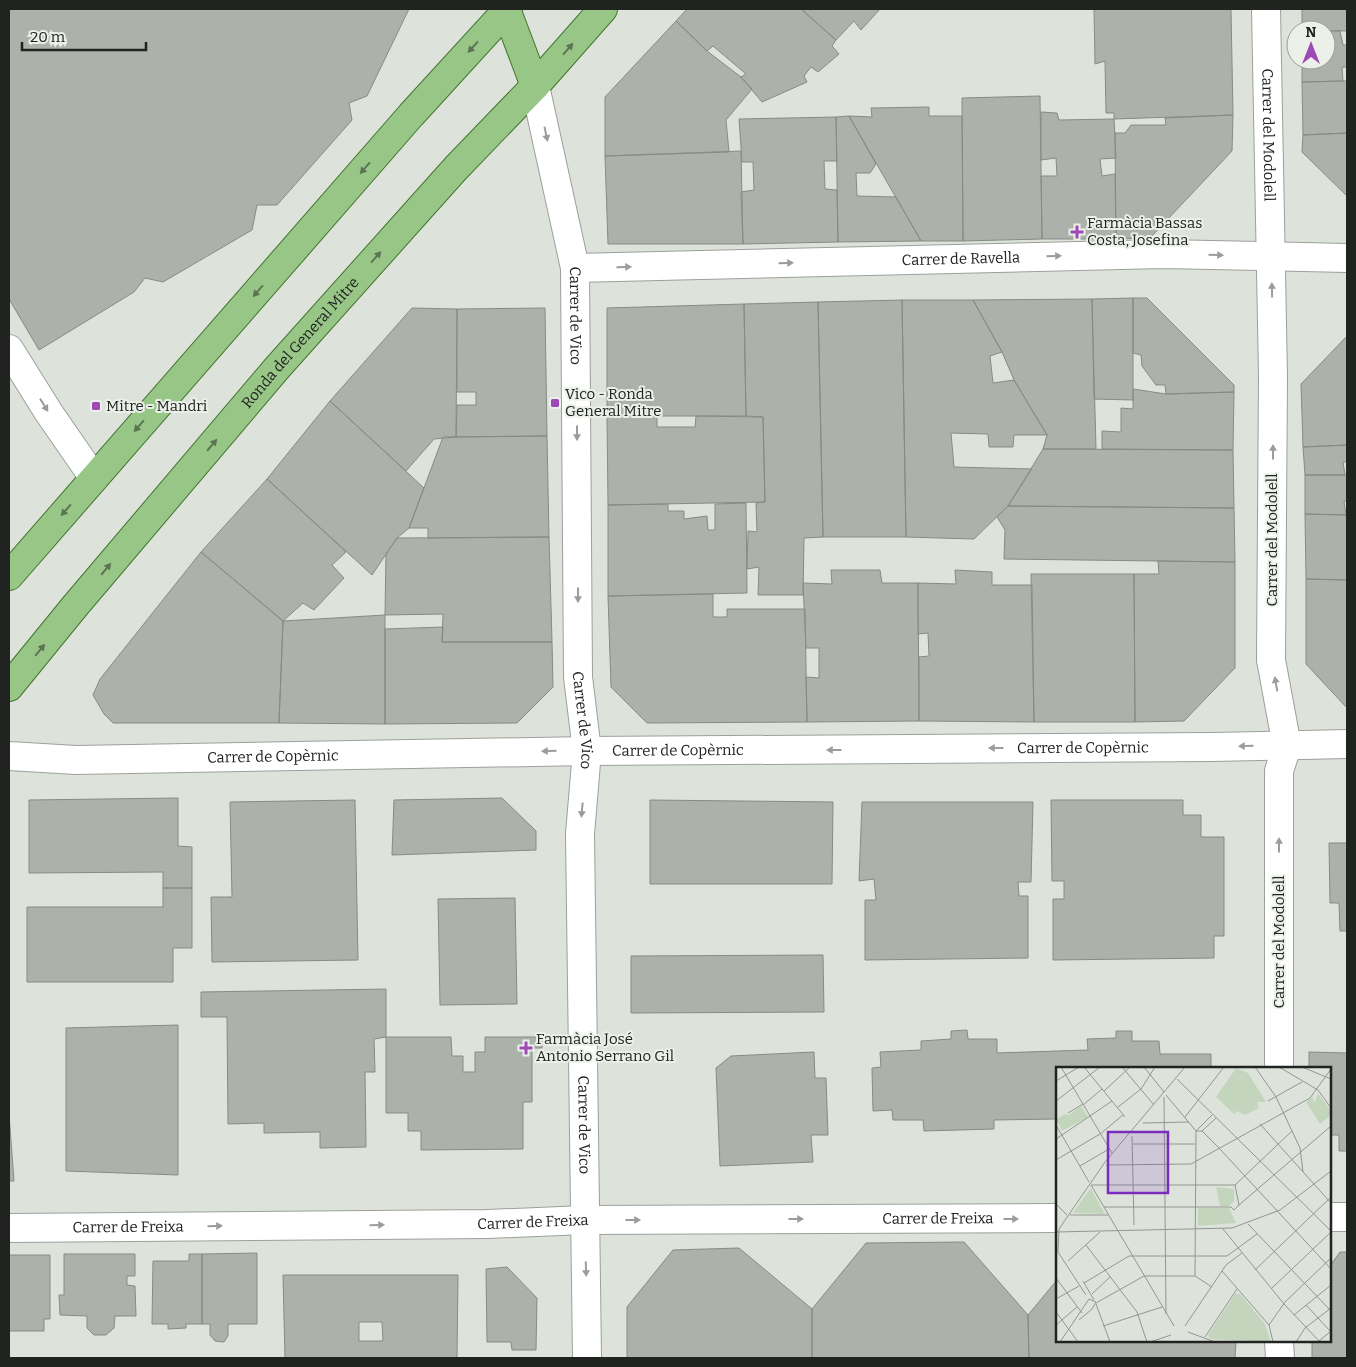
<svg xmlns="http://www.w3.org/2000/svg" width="1356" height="1367" font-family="Bitter,serif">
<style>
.building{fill:#acb1aa;stroke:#868b84;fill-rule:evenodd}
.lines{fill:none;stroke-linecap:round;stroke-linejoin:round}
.minor-casing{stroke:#9ba19a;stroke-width:30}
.major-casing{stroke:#42742e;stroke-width:30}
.minor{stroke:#fff;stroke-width:28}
.major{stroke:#98c686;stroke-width:28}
.oneway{fill:#5c7453}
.oneway2{fill:#9b9c9b}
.poi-dot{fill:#9e49b7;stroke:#ebf0e9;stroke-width:2}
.labels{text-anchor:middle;stroke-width:4;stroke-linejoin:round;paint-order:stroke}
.street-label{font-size:15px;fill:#212320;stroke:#ebf0e9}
.poi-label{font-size:15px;fill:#212320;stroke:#ebf0e9;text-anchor:start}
.inset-road{fill:none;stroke:#929690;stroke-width:1}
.view{fill:#7b2cbf;fill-opacity:0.15;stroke:#7b2cbf;stroke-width:2.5}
.inset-edge{fill:none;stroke:#212320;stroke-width:2.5}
</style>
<rect width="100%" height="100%" fill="#dde3db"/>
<path class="building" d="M9,9H409L367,96L349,103L352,120L277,205H257L252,230L163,282L145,278L134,292L39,350L9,299Z
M687,9H801L836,40L832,46L839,54L818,72L811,67L804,76L807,82L762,102L741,77L746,74L713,46L707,51L676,21Z
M801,9H880L861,30L854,21L836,40Z
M1094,9H1231L1233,115L1114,119V113H1106L1105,61L1095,64Z
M1302,9H1347V31L1302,30Z
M676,21L707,51L741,77L752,89L726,120L729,152L605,156V97Z
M1326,31H1340L1343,45H1347V67H1342L1343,81L1302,82V60H1326Z
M1343,81H1347V133L1303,135L1302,82Z
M1040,96L1042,239L963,241L962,98Z
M929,107V116H962L963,241H921L849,116L872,117L871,108Z
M1041,112L1057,113L1059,120L1114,119L1116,158L1100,159L1102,176L1115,174L1116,239H1042L1041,176H1057L1056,158L1041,160Z
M1233,115L1232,151L1150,238L1116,239L1115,133H1125L1131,125H1166L1165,118Z
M849,116L876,164L870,173H856L857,196L896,197L921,241L838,242L836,117Z
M836,117L837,161H824L825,189L837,190L838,242L743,244L741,192L754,190L753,162H742L739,119Z
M1347,133V196L1302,152L1303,135Z
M741,151L743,244H608L605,156Z
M1133,298V400L1094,399L1092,299Z
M1133,298H1147L1234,385V392L1166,394L1165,385H1156L1142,366L1141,355L1133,353Z
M1092,299L1096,449H1043L1047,435L1014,380L1002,352L973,300Z
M902,300L906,537H823L818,302Z
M902,300H973L1002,352L990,356L993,383L1014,380L1047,435H1014L1013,447H989L988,434L951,433L954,467L1032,469L1008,506L974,539L906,537Z
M818,302L823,537L804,538L803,595H758L759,567L747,569L748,531L757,532L756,503L765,502L763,417L746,416L744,304Z
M744,304L746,416H607V308Z
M412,308L457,309L456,437L434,439L406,471L330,401Z
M545,308L547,436L456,437L457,405H476V392H457V309Z
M1347,336V445L1303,447L1301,384Z
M1133,389L1166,394L1234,392L1233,450L1102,449V431L1121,432V408L1133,409Z
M330,401L424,488L409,528L397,538L372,575L267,479Z
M607,416H657V427H695L696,416L763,417L765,502L608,505Z
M547,436L549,537L428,538V528H409L443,437Z
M1347,445V462H1343L1345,475H1305L1303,447Z
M1043,449L1233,450L1234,508L1008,506Z
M1305,475H1347V501H1344L1346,515L1305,514Z
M267,479L346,552L332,565L344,578L314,610L303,603L283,621L201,552Z
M746,503L747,593L608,596V505L668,504V511H684V519L707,516L708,530H715V504Z
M1008,506L1234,508L1235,562L1004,559L1005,530L997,517Z
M1305,514L1347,515V580L1306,579Z
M549,537L552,642H442L443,614L385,615L386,554L397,538Z
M201,552L283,621L279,723H113L104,714L93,695L100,679Z
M1158,561L1235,562V668L1184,721L1135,722L1134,574H1159Z
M831,570H880L882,583H918L919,721L807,722L806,677L819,678V648H806L803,583L832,584Z
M955,570L992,572V585H1032L1034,722L919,721V657L929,656L928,633L918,634V583L956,584Z
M1031,574H1134L1135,722H1034Z
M1306,579L1347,580V708L1306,664Z
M713,594V617H727V609H805L807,722L647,723L611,687L608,596Z
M385,615V724L279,723L283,621Z
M443,627L442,642H552L553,687L517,723L385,724V629Z
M178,798V846L192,847V888H163V872L29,873V800Z
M502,798L536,831V850L392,855L394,800Z
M355,800L358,960L212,962L211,897H232L230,802Z
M650,800L833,802L832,884H650Z
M1051,800H1183V815H1201V837H1224V936H1214V958L1053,960V899H1064V881H1052Z
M862,802H1033L1031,882H1018L1019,896H1028V958L865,960V900H876L874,879L859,881Z
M1329,843H1347V931H1340L1339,903H1330Z
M163,888H192V948H173V982H27V907H163Z
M515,898L517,1004L440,1005L438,899Z
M823,955L824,1012L631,1013V956Z
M386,989V1037L374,1039L375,1072H365L366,1147L320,1148V1132L264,1133V1123L228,1124L227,1017H201V992Z
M178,1025V1175L66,1171V1028Z
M967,1030L968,1039H997V1053L1088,1050L1087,1039L1116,1038V1031H1132V1041H1159L1160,1054H1211V1068H1057V1119L994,1120V1129L924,1131L923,1120H893L892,1110L873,1111L872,1068L881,1067L880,1052L921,1050V1041L951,1039V1031Z
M386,1037H451L452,1056H463V1072H475V1052H485V1037H542V1048H532V1102H523V1149L421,1150V1131H408V1113H386Z
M814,1052L815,1078H826L828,1135H811L813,1162L720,1166L716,1068L731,1056Z
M1309,1052L1347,1053V1151H1339V1135H1330V1068H1309Z
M9,1114L14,1181H9Z
M964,1242L1028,1315L1029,1358H812V1309L866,1243Z
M739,1248L812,1309V1358H627V1307L673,1250Z
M1340,1252H1347V1358H1312V1341H1330V1266Z
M257,1253V1324H228V1336L224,1342L215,1341L210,1335V1324H202V1254Z
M64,1254H135V1276H127V1285L135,1286L136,1316H115L114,1328L106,1335H94L87,1328V1316L60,1315L59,1295H64Z
M189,1254H202V1324H186V1328L168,1329V1324H152L153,1261H189Z
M9,1255H50V1319H44V1331H9Z
M507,1267L537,1298L536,1350H512L511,1342H487L486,1269Z
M283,1275H458L457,1358H285ZM359,1322H382L383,1341H359Z
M1057,1280V1341H1236L1235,1358H1029L1028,1315Z"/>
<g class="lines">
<g class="minor-casing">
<g id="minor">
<path id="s1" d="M1266,9L1273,376L1271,660L1287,746L1279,771V1068"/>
<path id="s2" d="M535,86L575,268L578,677L587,751L580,834L587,1358"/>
<path id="s3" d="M575,268L1163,254L1347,258"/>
<path d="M9,349L49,413L94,478"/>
<path id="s4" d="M9,756L76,760L587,751L1213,747L1347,744"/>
<path d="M1330,1217H1347"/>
<path id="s5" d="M9,1228L487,1224L585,1220L1057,1218"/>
<path d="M1279,1341L1280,1358"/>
</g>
</g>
<g class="major-casing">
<g id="major">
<path d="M506,9L535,86"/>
<path d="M9,576L411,115L508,9"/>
<path id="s6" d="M9,687L75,606L277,368L456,168L535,86L603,9"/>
</g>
</g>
<use href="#minor" class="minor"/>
<use href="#major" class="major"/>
</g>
<defs><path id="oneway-solid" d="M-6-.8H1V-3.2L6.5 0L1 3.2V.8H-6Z" transform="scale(1.25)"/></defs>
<g class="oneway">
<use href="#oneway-solid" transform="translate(473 47) rotate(132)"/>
<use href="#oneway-solid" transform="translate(568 49) rotate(-49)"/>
<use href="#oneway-solid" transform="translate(365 168) rotate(131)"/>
<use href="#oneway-solid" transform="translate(376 257) rotate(-48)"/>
<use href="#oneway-solid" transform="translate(258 291) rotate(131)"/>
<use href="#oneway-solid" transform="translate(139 426) rotate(131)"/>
<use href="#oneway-solid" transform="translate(212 445) rotate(-50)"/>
<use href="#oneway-solid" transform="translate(66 510) rotate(131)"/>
<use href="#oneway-solid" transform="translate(106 569) rotate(-50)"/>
<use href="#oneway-solid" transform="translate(40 650) rotate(-51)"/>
</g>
<g class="oneway2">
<use href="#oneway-solid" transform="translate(546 134) rotate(78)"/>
<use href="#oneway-solid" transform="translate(1216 255) rotate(1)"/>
<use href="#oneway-solid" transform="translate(1054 256) rotate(-1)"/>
<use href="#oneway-solid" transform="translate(786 263) rotate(-1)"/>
<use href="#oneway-solid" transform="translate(624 267) rotate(-1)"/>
<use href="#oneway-solid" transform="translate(1272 290) rotate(-91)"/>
<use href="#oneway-solid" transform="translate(44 405) rotate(58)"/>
<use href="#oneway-solid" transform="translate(577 433) rotate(90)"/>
<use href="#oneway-solid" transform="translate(1273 452) rotate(-90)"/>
<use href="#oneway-solid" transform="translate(578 595) rotate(90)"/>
<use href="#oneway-solid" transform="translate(1276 684) rotate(-100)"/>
<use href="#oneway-solid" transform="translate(1246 746) rotate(179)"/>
<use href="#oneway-solid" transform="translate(996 748) rotate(180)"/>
<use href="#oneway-solid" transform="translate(834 750) rotate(180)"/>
<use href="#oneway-solid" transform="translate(549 751) rotate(179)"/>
<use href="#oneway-solid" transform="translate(582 810) rotate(95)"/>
<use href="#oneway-solid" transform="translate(1279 845) rotate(-90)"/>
<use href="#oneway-solid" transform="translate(796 1219)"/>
<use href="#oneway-solid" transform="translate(1011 1219)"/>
<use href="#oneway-solid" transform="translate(633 1220)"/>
<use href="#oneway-solid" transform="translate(377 1225) rotate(-1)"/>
<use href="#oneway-solid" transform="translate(215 1226) rotate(-1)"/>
<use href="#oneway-solid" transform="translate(586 1269) rotate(88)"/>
</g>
<g class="poi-dot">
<path d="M1074.5 224.5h5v5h5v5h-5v5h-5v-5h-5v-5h5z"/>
<rect x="550" y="398" width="10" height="10" rx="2.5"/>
<rect x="91" y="401" width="10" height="10" rx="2.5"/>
<path d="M523.5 1040.5h5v5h5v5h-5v5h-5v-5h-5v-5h5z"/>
</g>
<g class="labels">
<g class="street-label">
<text dy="5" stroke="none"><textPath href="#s1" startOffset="126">Carrer del Modolell</textPath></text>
<text dy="5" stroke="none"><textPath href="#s3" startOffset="386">Carrer de Ravella</textPath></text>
<text dy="5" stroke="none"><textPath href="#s2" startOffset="234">Carrer de Vico</textPath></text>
<text dy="5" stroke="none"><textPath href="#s6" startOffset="451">Ronda del General Mitre</textPath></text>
<text transform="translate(1272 540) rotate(-90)" y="5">Carrer del Modolell</text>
<text dy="5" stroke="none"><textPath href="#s2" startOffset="639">Carrer de Vico</textPath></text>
<text dy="5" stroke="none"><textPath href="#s4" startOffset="1074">Carrer de Copèrnic</textPath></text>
<text dy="5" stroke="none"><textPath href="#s4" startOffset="669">Carrer de Copèrnic</textPath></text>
<text dy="5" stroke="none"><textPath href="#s4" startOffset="264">Carrer de Copèrnic</textPath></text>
<text transform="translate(1279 942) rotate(-90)" y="5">Carrer del Modolell</text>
<text dy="5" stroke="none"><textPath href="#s2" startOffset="1044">Carrer de Vico</textPath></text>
<text dy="5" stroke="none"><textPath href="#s5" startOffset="929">Carrer de Freixa</textPath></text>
<text dy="5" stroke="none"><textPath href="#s5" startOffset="524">Carrer de Freixa</textPath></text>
<text dy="5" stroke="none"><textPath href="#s5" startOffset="119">Carrer de Freixa</textPath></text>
</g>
<g class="poi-label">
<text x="1087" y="228">Farmàcia Bassas<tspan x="1087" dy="17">Costa, Josefina</tspan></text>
<text x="565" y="399">Vico - Ronda<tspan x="565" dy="17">General Mitre</tspan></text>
<text x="106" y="411">Mitre - Mandri</text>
<text x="536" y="1044">Farmàcia José<tspan x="536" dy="17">Antonio Serrano Gil</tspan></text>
</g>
</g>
<g transform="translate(1056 1067)">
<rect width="275" height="275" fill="#dde3db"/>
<path d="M180,1L192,6L210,35H201L203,41L189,48L181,44L178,47L160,30ZM262,27L275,43V48L264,57L250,35L257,30L258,36ZM25,39L32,50L6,64L0,52L9,47L13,48ZM160,120L178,122V134L173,139H164ZM35,122L49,147L17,146L34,122ZM142,141H173L180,156L142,159ZM179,227H184L209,257L215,275L154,272L152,268Z" fill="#c4d5be"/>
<path class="inset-road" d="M5,0L56,86M28,0L69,50M66,0L98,38M88,0L108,25M199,0L220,30L244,81L247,105M223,0L262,23L275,41M246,0L275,12M121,12L275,164M0,14L23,0M48,24L74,0M110,28L140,64M108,30L110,247M0,34L44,0M212,34L246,15M27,38L46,22M62,40L85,22L99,0M12,46L27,37M129,50L168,0M87,56L133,55M204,57L275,136M0,58L33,115M140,64H146L162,80L275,202M140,64L156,48M146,64L160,51M76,69L78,158M0,72L56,34M77,77H139M0,93L44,67L67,48M50,98L135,97L254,31L275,2M24,99L53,82M35,118L118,259M35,118H179M179,118L236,64M0,137L11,148M183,138L275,59M48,140H175L178,143L183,138L179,118M14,148H52M192,157L275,244M167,162L228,237L264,275M0,165L176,161L224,143L275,104M30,178L81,245L91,275M12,194L44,165M199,203L275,130M166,204L213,258M88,209H139L156,220M139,209L140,64M0,211L26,246M27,214L38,233M28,216L73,189H171L201,167M215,222L275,165M36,227L54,210M30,228L2,185L3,162L49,95L129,0M0,232L23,219M40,236L88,209M40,237L54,275M250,238L275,265M0,245L22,275M238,248L275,218M23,253L36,242M0,258L21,240M47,259L106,240M129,259L170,198L186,186M132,265L159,275M149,270L181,222M263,274L275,264M4,275L33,232L40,235L36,242M94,275L115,268M217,275L213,258L229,235L275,191M240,275L249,261L275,241"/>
<path class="view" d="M52,65H112V126H52Z"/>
<rect width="275" height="275" class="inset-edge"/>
</g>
<rect width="1356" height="1367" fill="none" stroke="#212320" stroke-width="20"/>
<g transform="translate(1311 45)"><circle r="24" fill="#ebf0e9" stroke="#9a9e99"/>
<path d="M0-4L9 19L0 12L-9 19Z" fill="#9e49b7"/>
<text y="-8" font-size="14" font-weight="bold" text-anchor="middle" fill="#212320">N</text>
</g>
<path d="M22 42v8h124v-8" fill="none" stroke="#212320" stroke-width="2.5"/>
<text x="30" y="42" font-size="15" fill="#212320" stroke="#ebf0e9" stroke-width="4" paint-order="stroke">20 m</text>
</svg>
